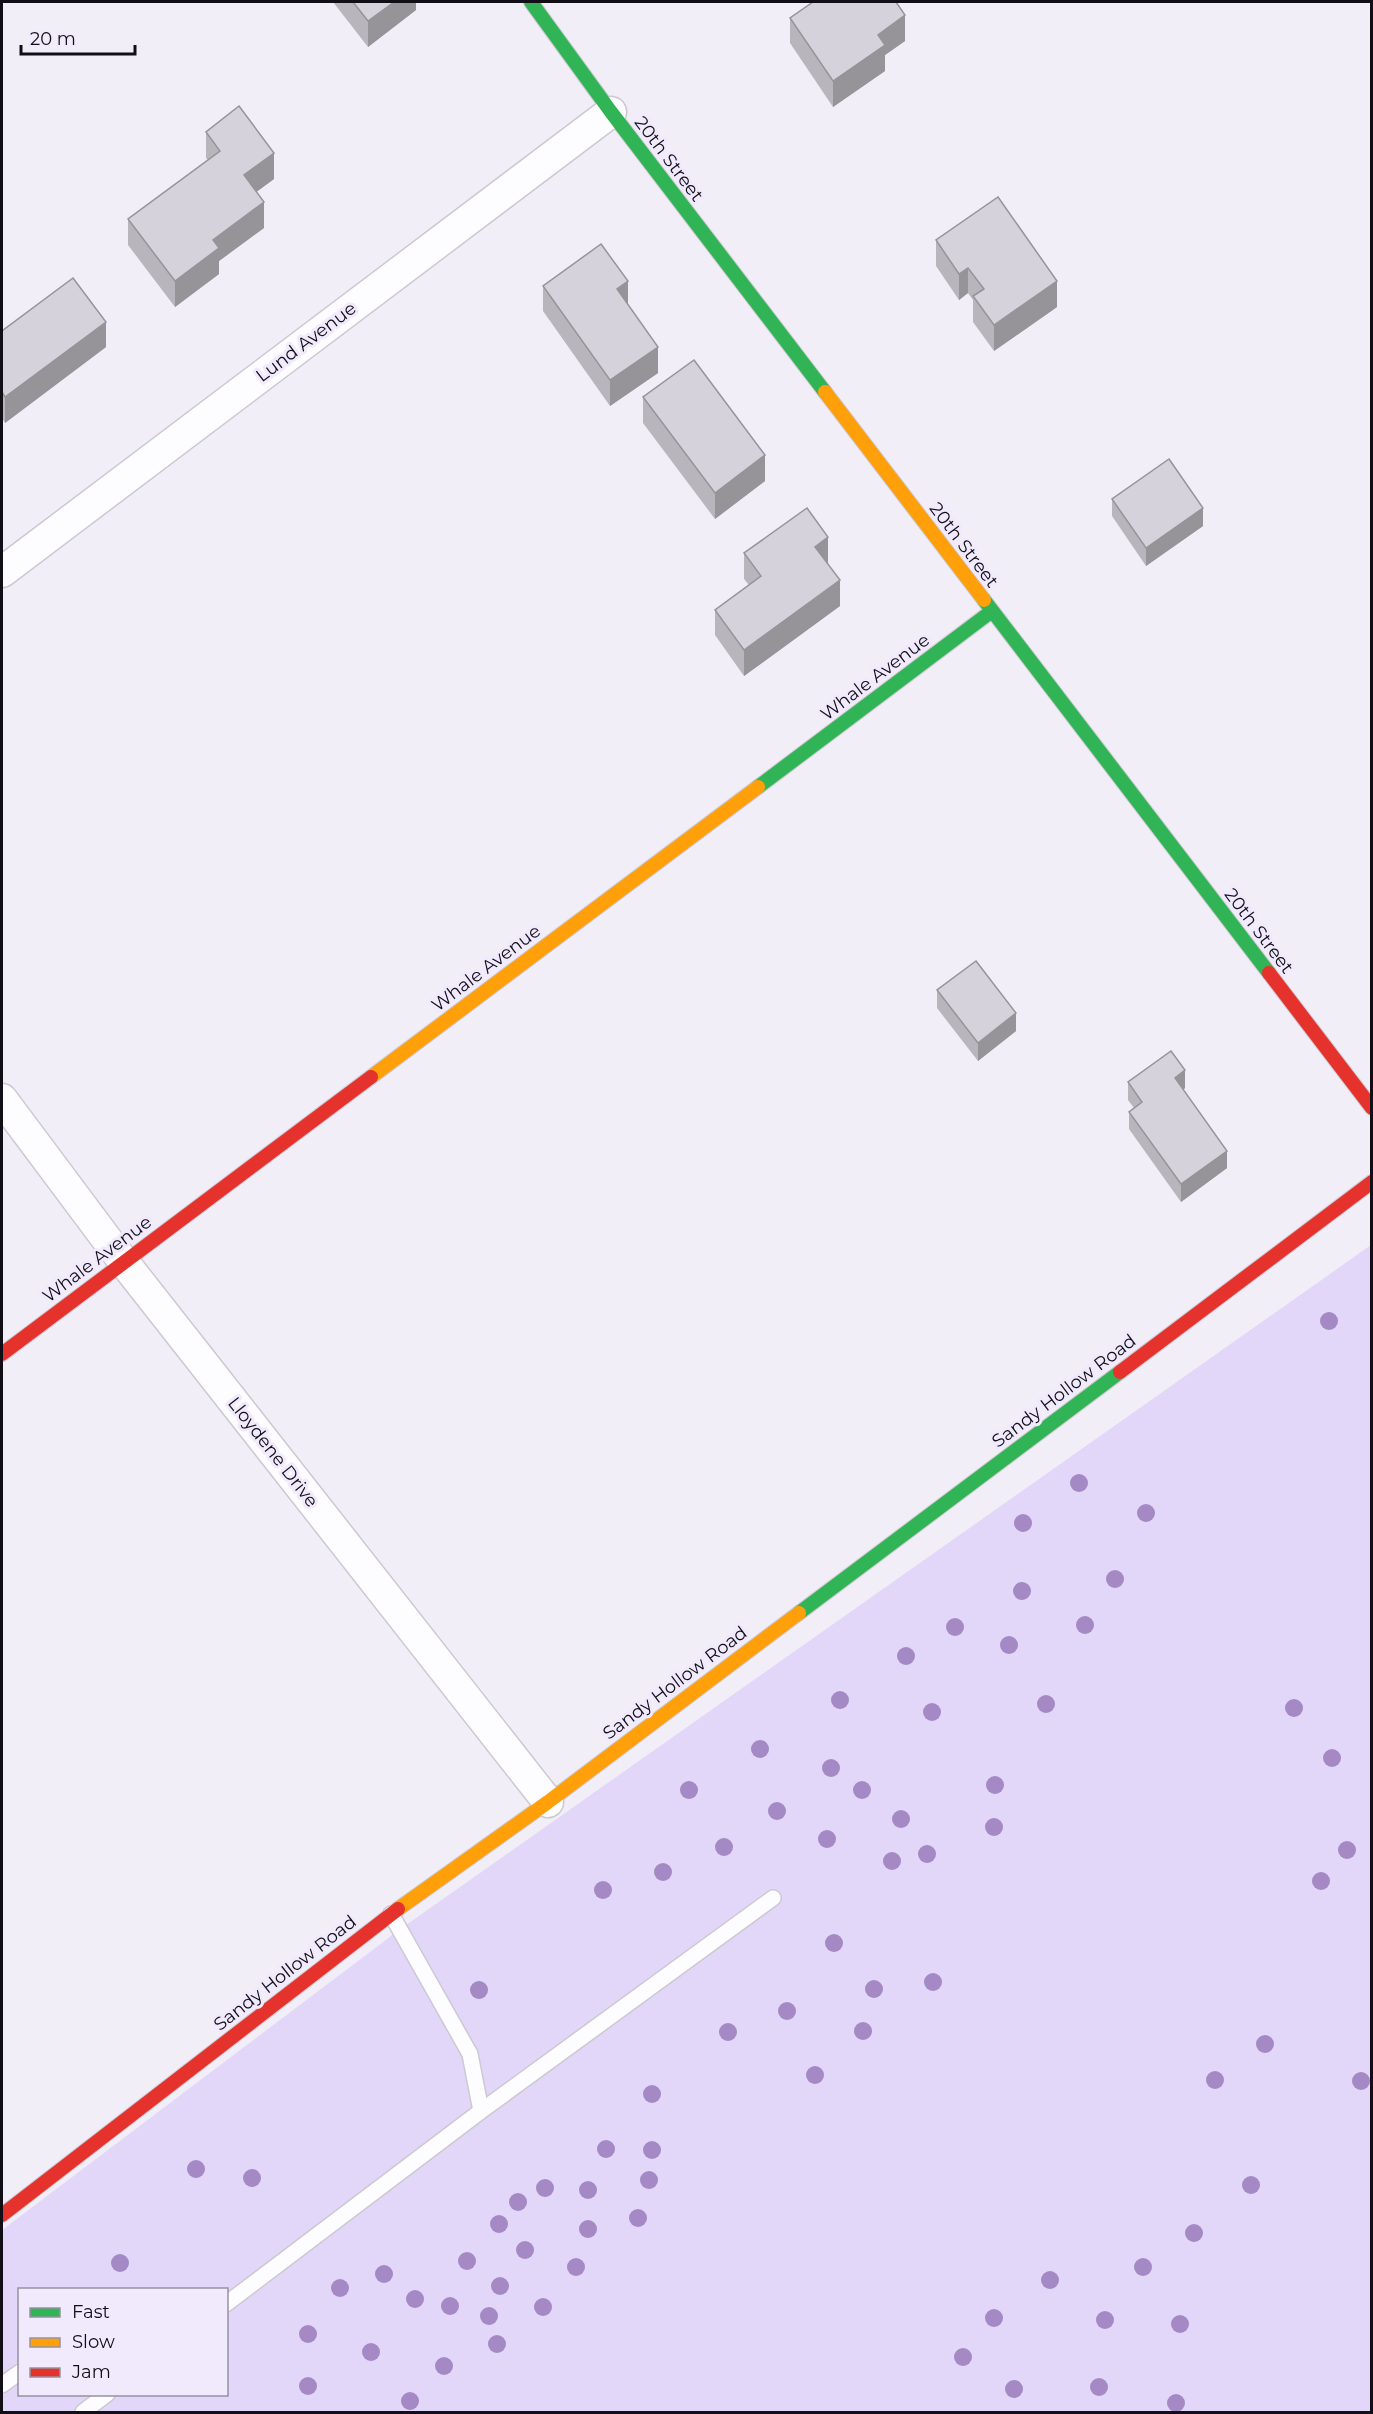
<svg xmlns="http://www.w3.org/2000/svg" width="1373" height="2414" font-family="Montserrat,sans-serif">
<style>
.green{fill:#e3d7f9;fill-rule:evenodd}
.lines{fill:none;stroke-linecap:round;stroke-linejoin:round}
.lane-casing{stroke:#ccc9d2;stroke-width:18}
.street-casing{stroke:#ccc9d2;stroke-width:33}
.fast-casing{stroke:#ccc9d2;stroke-width:16}
.slow-casing{stroke:#ccc9d2;stroke-width:16}
.jam-casing{stroke:#ccc9d2;stroke-width:16}
.lane{stroke:#fdfcfe;stroke-width:15}
.street{stroke:#fdfcfe;stroke-width:30}
.fast{stroke:#30b455;stroke-width:14}
.slow{stroke:#ff9f0a;stroke-width:14}
.jam{stroke:#e5322d;stroke-width:14}
.tree{fill:#a489c4}
.wall{fill:#b8b5bc}
.shaded-wall{fill:#969399}
.building{fill:#d6d2db;stroke:#969399;stroke-width:1.5}
.labels{text-anchor:middle;stroke-width:6;stroke-linejoin:round;paint-order:stroke}
.street-label{font-size:18px;fill:#110e16;stroke:#f0eafc}
</style>
<rect width="100%" height="100%" fill="#f1eef8"/>
<path class="green" d="M1371,1245V2412H2V2230L399,1930ZM20,2290H226V2394H20Z"/>
<g class="lines">
<g class="lane-casing">
<path id="lane" d="M481,2111L773,1898
M226,2304L481,2111L470,2054L391,1914
M2,2385L20,2372
M83,2412L107,2394"/>
</g>
<g class="street-casing">
<path id="street" d="M2,572L611,112
M2,1099L123,1261L548,1802"/>
</g>
<g class="fast-casing">
<path id="fast" d="M531,2L611,112L825,392
M984,600L1269,973
M758,787L992,611
M799,1613L1120,1372"/>
</g>
<g class="slow-casing">
<path id="slow" d="M825,392L984,600
M371,1077L758,787
M398,1909L548,1802L799,1613"/>
</g>
<g class="jam-casing">
<path id="jam" d="M1269,973L1372,1108
M2,1354L371,1077
M1120,1372L1372,1182
M2,2215L398,1909"/>
</g>
<use href="#lane" class="lane"/>
<use href="#street" class="street"/>
<use href="#fast" class="fast"/>
<use href="#slow" class="slow"/>
<use href="#jam" class="jam"/>
</g>
<g class="tree">
<circle cx="1329" cy="1321" r="9"/>
<circle cx="1079" cy="1483" r="9"/>
<circle cx="1146" cy="1513" r="9"/>
<circle cx="1023" cy="1523" r="9"/>
<circle cx="1115" cy="1579" r="9"/>
<circle cx="1022" cy="1591" r="9"/>
<circle cx="1085" cy="1625" r="9"/>
<circle cx="955" cy="1627" r="9"/>
<circle cx="1009" cy="1645" r="9"/>
<circle cx="906" cy="1656" r="9"/>
<circle cx="840" cy="1700" r="9"/>
<circle cx="1046" cy="1704" r="9"/>
<circle cx="1294" cy="1708" r="9"/>
<circle cx="932" cy="1712" r="9"/>
<circle cx="760" cy="1749" r="9"/>
<circle cx="1332" cy="1758" r="9"/>
<circle cx="831" cy="1768" r="9"/>
<circle cx="995" cy="1785" r="9"/>
<circle cx="689" cy="1790" r="9"/>
<circle cx="862" cy="1790" r="9"/>
<circle cx="777" cy="1811" r="9"/>
<circle cx="901" cy="1819" r="9"/>
<circle cx="994" cy="1827" r="9"/>
<circle cx="827" cy="1839" r="9"/>
<circle cx="724" cy="1847" r="9"/>
<circle cx="1347" cy="1850" r="9"/>
<circle cx="927" cy="1854" r="9"/>
<circle cx="892" cy="1861" r="9"/>
<circle cx="663" cy="1872" r="9"/>
<circle cx="1321" cy="1881" r="9"/>
<circle cx="603" cy="1890" r="9"/>
<circle cx="834" cy="1943" r="9"/>
<circle cx="933" cy="1982" r="9"/>
<circle cx="874" cy="1989" r="9"/>
<circle cx="479" cy="1990" r="9"/>
<circle cx="787" cy="2011" r="9"/>
<circle cx="863" cy="2031" r="9"/>
<circle cx="728" cy="2032" r="9"/>
<circle cx="1265" cy="2044" r="9"/>
<circle cx="815" cy="2075" r="9"/>
<circle cx="1215" cy="2080" r="9"/>
<circle cx="1361" cy="2081" r="9"/>
<circle cx="652" cy="2094" r="9"/>
<circle cx="606" cy="2149" r="9"/>
<circle cx="652" cy="2150" r="9"/>
<circle cx="196" cy="2169" r="9"/>
<circle cx="252" cy="2178" r="9"/>
<circle cx="649" cy="2180" r="9"/>
<circle cx="1251" cy="2185" r="9"/>
<circle cx="545" cy="2188" r="9"/>
<circle cx="588" cy="2190" r="9"/>
<circle cx="518" cy="2202" r="9"/>
<circle cx="638" cy="2218" r="9"/>
<circle cx="499" cy="2224" r="9"/>
<circle cx="588" cy="2229" r="9"/>
<circle cx="1194" cy="2233" r="9"/>
<circle cx="525" cy="2250" r="9"/>
<circle cx="467" cy="2261" r="9"/>
<circle cx="120" cy="2263" r="9"/>
<circle cx="576" cy="2267" r="9"/>
<circle cx="1143" cy="2267" r="9"/>
<circle cx="384" cy="2274" r="9"/>
<circle cx="1050" cy="2280" r="9"/>
<circle cx="500" cy="2286" r="9"/>
<circle cx="340" cy="2288" r="9"/>
<circle cx="415" cy="2299" r="9"/>
<circle cx="450" cy="2306" r="9"/>
<circle cx="543" cy="2307" r="9"/>
<circle cx="489" cy="2316" r="9"/>
<circle cx="994" cy="2318" r="9"/>
<circle cx="1105" cy="2320" r="9"/>
<circle cx="1180" cy="2324" r="9"/>
<circle cx="308" cy="2334" r="9"/>
<circle cx="497" cy="2344" r="9"/>
<circle cx="371" cy="2352" r="9"/>
<circle cx="963" cy="2357" r="9"/>
<circle cx="444" cy="2366" r="9"/>
<circle cx="308" cy="2386" r="9"/>
<circle cx="1099" cy="2387" r="9"/>
<circle cx="1014" cy="2389" r="9"/>
<circle cx="410" cy="2401" r="9"/>
<circle cx="1176" cy="2403" r="9"/>
</g>
<path class="wall" d="M333,2H416V10L368,47Z
M790,18L905,41L885,55V71L833,107L790,43Z
M206,132L274,179L256,192L264,228L219,261V274L175,307L128,245V219L208,160L206,158Z
M936,240L1057,307L994,351L973,322V300L968,293L959,300L936,266Z
M543,286L628,305L658,373L610,406L543,311Z
M2,331L106,347L5,423L2,418Z
M643,397L765,481L715,519L643,423Z
M1112,499L1203,526L1146,566L1112,516Z
M744,553L828,563V564L840,606L744,676L715,635V610L749,585L744,579Z
M937,990L1016,1031L978,1061L937,1008Z
M1128,1082L1185,1088L1183,1090L1227,1168L1181,1202L1129,1129V1112L1134,1108L1128,1100Z"/>
<path class="shaded-wall" d="M394,2H416V10L368,47V21Z
M905,15V41L885,55V71L833,107V81L878,35Z
M274,153V179L244,201V175Z
M264,202V228L219,261V274L175,307V281L213,240Z
M968,268V293L959,300V274Z
M628,281V307L617,289Z
M1057,281V307L994,351V325Z
M106,322V347L5,423V397Z
M658,347V373L610,406V380Z
M765,455V481L715,519V493Z
M1203,508V526L1146,566V548Z
M828,537V563L815,573V547Z
M840,580V606L744,676V650Z
M1016,1013V1031L978,1061V1043Z
M1185,1070V1088L1175,1096V1078Z
M1227,1151V1168L1181,1202V1184Z"/>
<path class="building" d="M353,2H394L368,21Z
M813,2H896L905,15L878,35L885,45L833,81L790,18Z
M239,106L274,153L244,175L264,202L213,240L219,248L175,281L128,219L220,151L206,132Z
M998,197L1057,281L994,325L973,296L984,289L968,268L959,274L936,240Z
M601,244L628,281L617,289L658,347L610,380L543,286Z
M73,278L106,322L5,397L2,392V331Z
M694,360L765,455L715,493L643,397Z
M1169,459L1203,508L1146,548L1112,499Z
M807,508L828,537L815,547L840,580L744,650L715,610L761,576L744,553Z
M976,961L1016,1013L978,1043L937,990Z
M1171,1051L1185,1070L1175,1078L1227,1151L1181,1184L1129,1112L1142,1102L1128,1082Z"/>
<g class="labels">
<g class="street-label">
<text transform="translate(669 159) rotate(53)" y="6">20th Street</text>
<text transform="translate(306 342) rotate(-37)" y="6">Lund Avenue</text>
<text transform="translate(964 545) rotate(53)" y="6">20th Street</text>
<text transform="translate(875 677) rotate(-37)" y="6">Whale Avenue</text>
<text transform="translate(1259 931) rotate(53)" y="6">20th Street</text>
<text transform="translate(486 968) rotate(-37)" y="6">Whale Avenue</text>
<text transform="translate(97 1259) rotate(-37)" y="6">Whale Avenue</text>
<text transform="translate(1064 1391) rotate(-37)" y="6">Sandy Hollow Road</text>
<text transform="translate(273 1452) rotate(52)" y="6">Lloydene Drive</text>
<text transform="translate(675 1683) rotate(-37)" y="6">Sandy Hollow Road</text>
<text transform="translate(285 1973) rotate(-38)" y="6">Sandy Hollow Road</text>
</g>
</g>
<rect width="1373" height="2414" fill="none" stroke="#110e16" stroke-width="6"/>
<rect x="18" y="2288" width="210" height="108" fill="#f0eafc" stroke="#9792a0" stroke-width="1.5"/>
<rect x="30" y="2308" width="30" height="9" fill="#30b455" stroke="#9792a0" stroke-width="1.5"/>
<text x="72" y="2318" font-size="18" fill="#110e16">Fast</text>
<rect x="30" y="2338" width="30" height="9" fill="#ff9f0a" stroke="#9792a0" stroke-width="1.5"/>
<text x="72" y="2348" font-size="18" fill="#110e16">Slow</text>
<rect x="30" y="2368" width="30" height="9" fill="#e5322d" stroke="#9792a0" stroke-width="1.5"/>
<text x="72" y="2378" font-size="18" fill="#110e16">Jam</text>
<path d="M21 45v9h114v-9" fill="none" stroke="#110e16" stroke-width="3"/>
<text x="30" y="45" font-size="18" fill="#110e16" stroke="#f0eafc" stroke-width="4.5" paint-order="stroke">20 m</text>
</svg>
